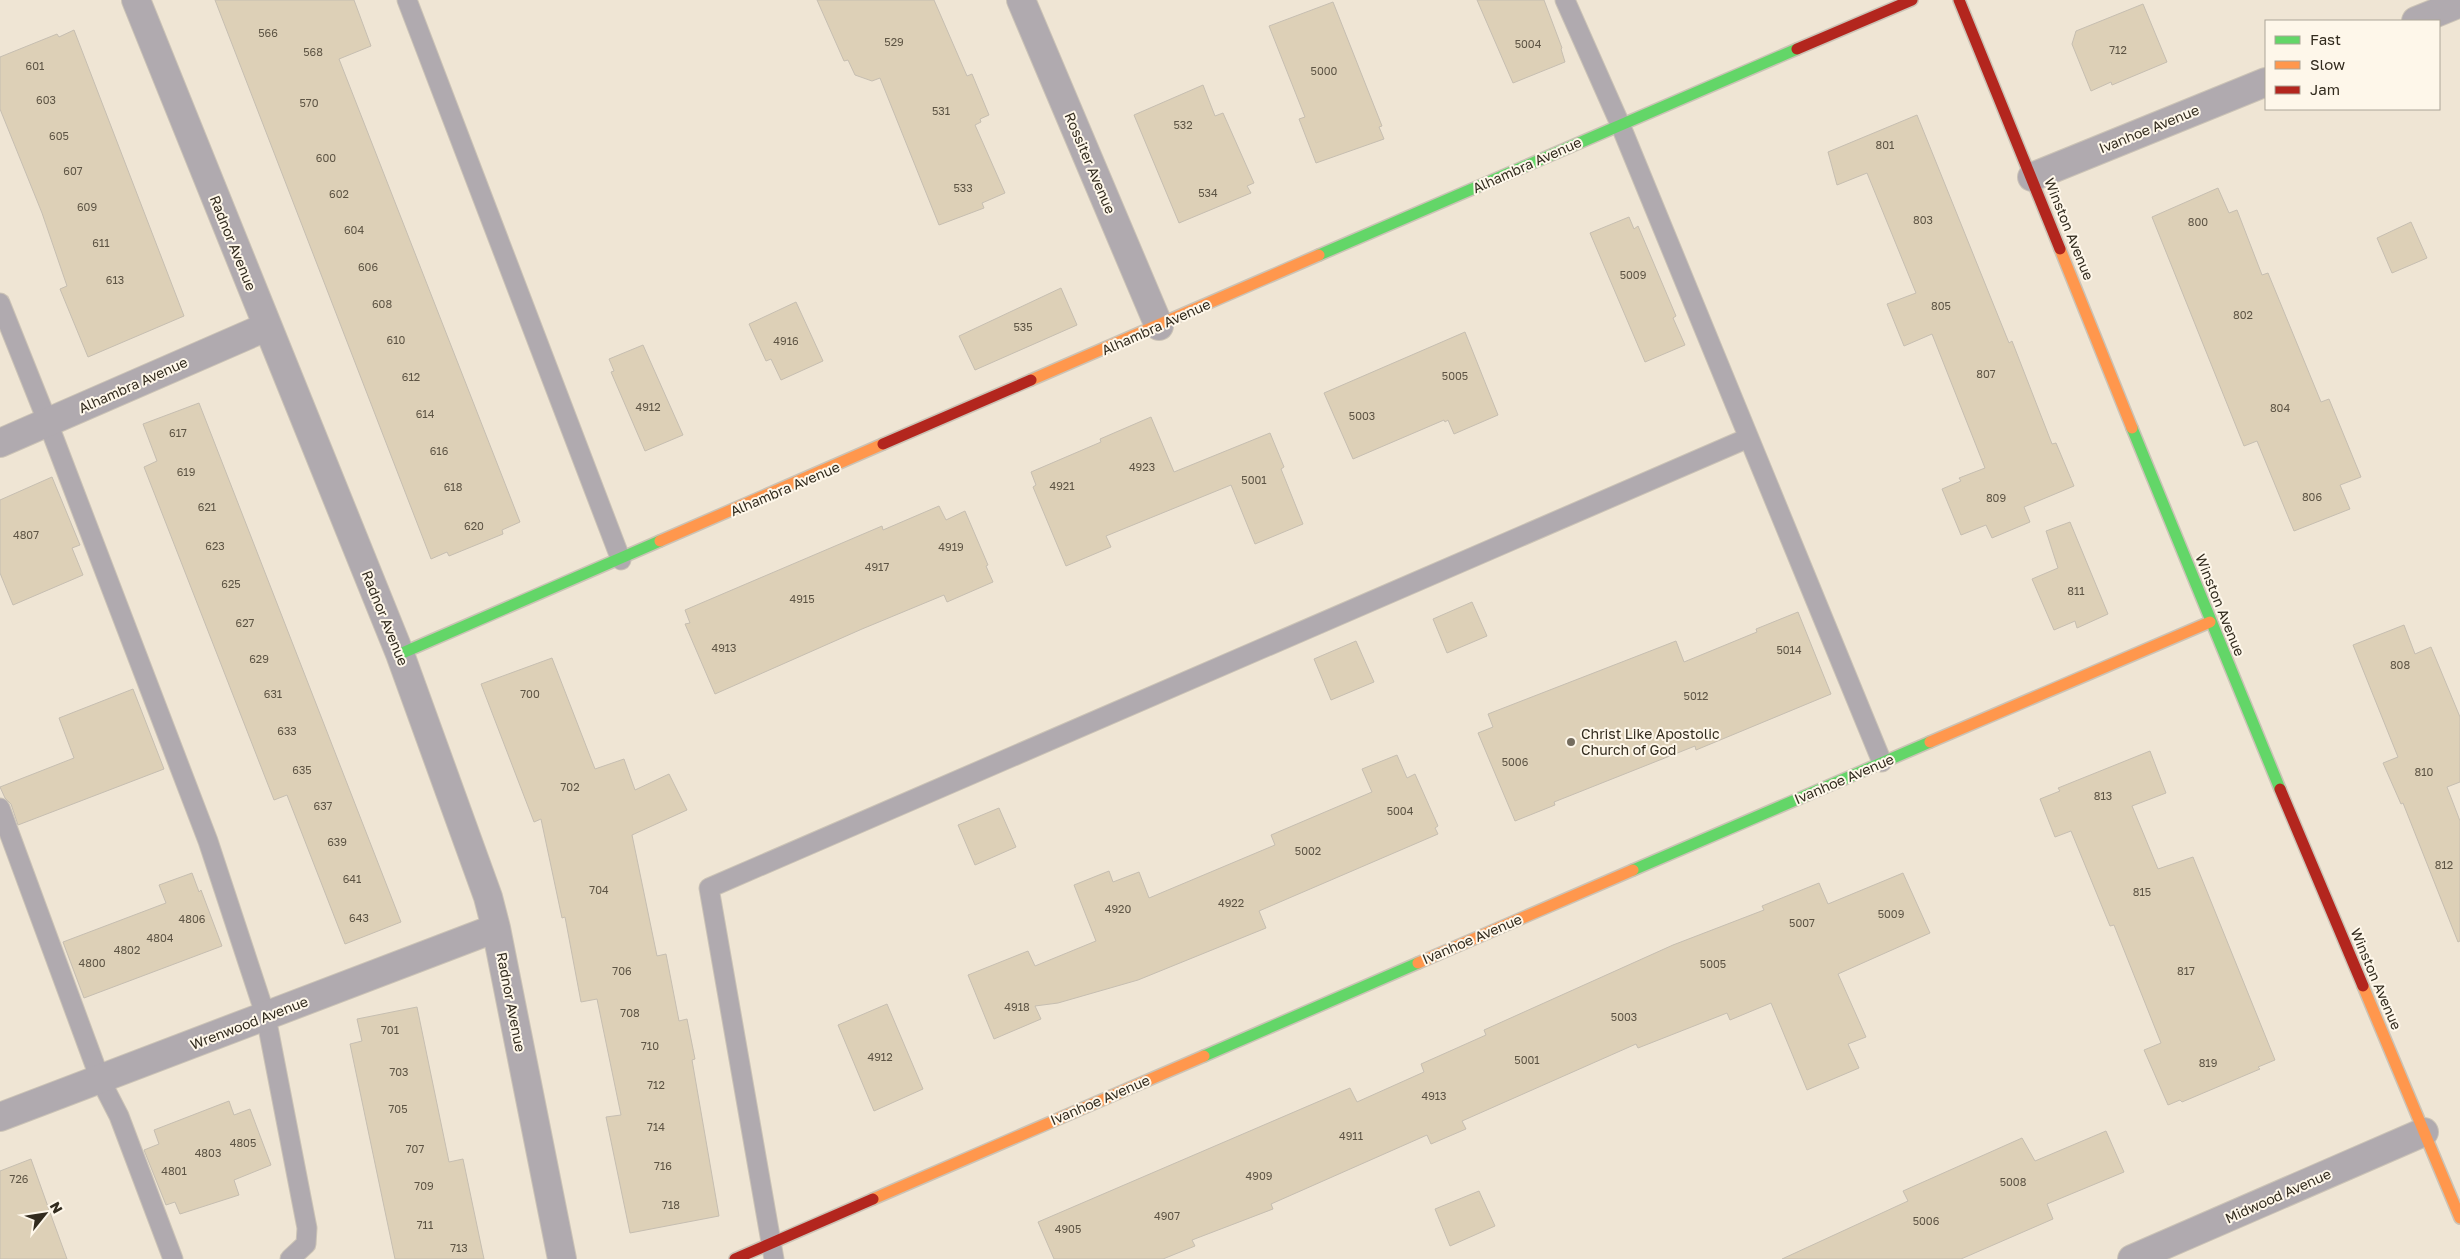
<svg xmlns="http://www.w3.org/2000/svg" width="2460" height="1259" font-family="'Golos Text',sans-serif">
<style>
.building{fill:#ddd0b7;stroke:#c6beb1}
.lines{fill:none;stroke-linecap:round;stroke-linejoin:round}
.lane-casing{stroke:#cbc3b6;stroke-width:21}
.street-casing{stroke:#cbc3b6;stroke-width:30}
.fast-casing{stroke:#cbc3b6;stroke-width:14}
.slow-casing{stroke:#cbc3b6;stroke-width:14}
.jam-casing{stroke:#cbc3b6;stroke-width:14}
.lane{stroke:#b0aaaf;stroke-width:19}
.street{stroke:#b0aaaf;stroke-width:28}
.fast{stroke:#63d668;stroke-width:11}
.slow{stroke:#ff974d;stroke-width:11}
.jam{stroke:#b3261e;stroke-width:11}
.poi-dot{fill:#746c5e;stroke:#fef7ea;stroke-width:2}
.labels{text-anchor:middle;stroke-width:4;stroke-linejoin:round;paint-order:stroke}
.number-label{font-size:11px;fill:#5d5444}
.street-label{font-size:14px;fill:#322b1e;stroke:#fef7ea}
.poi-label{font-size:14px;fill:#322b1e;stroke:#fef7ea;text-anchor:start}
</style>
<rect width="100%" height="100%" fill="#efe5d4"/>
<path class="building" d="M215,0H354L371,46L339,59L520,522L502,530L503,534L449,556L447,552L431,559Z
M817,0H934L967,76L972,74L989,115L980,119L981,122L975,125L1005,193L982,203L984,208L939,225L880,78L872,81L855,75L848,60L844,61Z
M1477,0H1544L1562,48L1561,49L1565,62L1513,83Z
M1333,2L1382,126L1379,127L1384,139L1316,163L1299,119L1305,117L1269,26Z
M2143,4L2167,62L2112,85L2111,82L2091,91L2072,44L2076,31Z
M74,30L184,316L88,357L60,289L67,286L42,213L0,109V57L57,34L59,37Z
M1203,85L1215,116L1223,113L1254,183L1247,186L1251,193L1179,223L1134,115Z
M1917,115L2009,343L2012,341L2052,444L2056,443L2074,486L2024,507L2030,522L1992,538L1986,525L1961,535L1942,489L1961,481L1959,478L1985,468L1932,334L1904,346L1887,304L1916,293L1867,173L1837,185L1828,152Z
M2218,188L2229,213L2237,210L2262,275L2268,273L2321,402L2329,399L2361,477L2340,485L2350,509L2294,531L2257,441L2244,446L2152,217Z
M1629,217L1634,229L1638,226L1676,316L1673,318L1685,345L1645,362L1590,233Z
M2411,222L2427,258L2392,273L2377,238Z
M1061,288L1077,325L975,370L959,336Z
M796,302L823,361L781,380L771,359L766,361L749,324Z
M1465,332L1498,415L1454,434L1448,420L1445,422L1444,420L1353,459L1324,393Z
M643,345L683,435L645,451L611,372L614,371L609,359Z
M199,403L401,922L345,944L287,795L274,800L144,467L157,461L143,424Z
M1151,417L1174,472L1270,433L1284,467L1281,469L1303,524L1255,544L1231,485L1106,536L1111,547L1066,566L1033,487L1036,485L1031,472L1101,442L1100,439Z
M52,477L80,545L72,548L83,575L13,605L0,573V500Z
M939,506L946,520L965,511L988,565L986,566L993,582L947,602L944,595L862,629L715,694L685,624L690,623L685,610L882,526L883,530Z
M2070,522L2108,614L2077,628L2075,621L2054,630L2032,579L2058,568L2046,531Z
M1472,602L1487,636L1447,653L1433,619Z
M1798,612L1831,694L1696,750L1695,746L1554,802L1555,805L1515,821L1478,733L1493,727L1488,714L1676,641L1684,662L1757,632L1756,629Z
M2404,625L2415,654L2431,647L2460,717V782L2447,787L2460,821V941L2458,942L2403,803L2401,804L2383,763L2398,757L2353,645Z
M1356,641L1374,682L1331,700L1314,659Z
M552,658L595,769L624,759L635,790L669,774L687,810L632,835L657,956L666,954L679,1021L687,1019L695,1059L692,1060L719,1216L630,1233L606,1117L621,1115L597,999L581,1002L565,917L562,918L541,819L534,822L481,684Z
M133,689L164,769L18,825L11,804L5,798L0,787L74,758L59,718Z
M2150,751L2166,793L2132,806L2158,869L2193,857L2275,1060L2258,1067L2260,1069L2182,1102L2180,1100L2168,1105L2144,1050L2161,1043L2114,925L2110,926L2071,831L2055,837L2040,799L2060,791L2058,788Z
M1397,755L1407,778L1415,774L1438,826L1435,828L1438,834L1259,911L1266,928L1138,980L1058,1003L1035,1006L1041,1019L994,1039L968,975L1028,951L1035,966L1096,941L1074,885L1109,871L1113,882L1139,872L1149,898L1275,845L1271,835L1372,792L1362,769Z
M999,808L1016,847L975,865L958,825Z
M192,873L199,892L201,890L222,946L84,998L63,942L166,903L159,885Z
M1903,873L1930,933L1838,974L1866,1037L1848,1044L1859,1068L1807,1090L1771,1003L1730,1020L1727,1013L1638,1048L1636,1044L1462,1121L1466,1129L1431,1144L1427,1135L1271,1204L1273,1209L1192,1240L1195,1246L1163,1259H1054L1038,1222L1350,1088L1357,1102L1424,1072L1421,1064L1486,1035L1484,1030L1673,945L1764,910L1762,906L1819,883L1828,904Z
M887,1004L923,1089L874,1111L838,1025Z
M417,1007L449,1162L463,1159L484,1259H395L350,1044L362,1041L357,1019Z
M229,1101L234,1115L250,1109L271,1165L234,1180L239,1195L180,1214L175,1202L166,1205L144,1150L159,1144L154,1130Z
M2106,1131L2124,1172L2047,1204L2053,1219L1961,1259H1782L1908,1201L1903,1191L2022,1138L2035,1161Z
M31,1159L52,1218L67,1259H0V1171Z
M1479,1191L1495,1226L1450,1246L1435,1209Z"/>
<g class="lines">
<g class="lane-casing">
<path id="lane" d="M407,0L621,560
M1565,0L1620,124L1882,762
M0,303L48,423L208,841L266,1017L307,1228L306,1244L290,1259
M0,808L100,1079L119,1116L173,1259
M774,1259L709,888L1748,438"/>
</g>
<g class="street-casing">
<path id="street" d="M136,0L400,654L488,897L496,928L562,1259
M1021,0L1159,326
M2416,21L2460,3
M2032,177L2266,82
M0,443L266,327
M0,1117L496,928
M2132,1259L2424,1132"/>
</g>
<g class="fast-casing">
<path id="fast" d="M1319,255L1797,49
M2132,428L2280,789
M400,654L660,541
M1633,870L1930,742
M1204,1056L1418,963"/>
</g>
<g class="slow-casing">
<path id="slow" d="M2060,249L2132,428
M1031,380L1319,255
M660,541L883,444
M1930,742L2210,622
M1418,963L1633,870
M2363,986L2460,1218
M873,1199L1204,1056"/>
</g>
<g class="jam-casing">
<path id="jam" d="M1959,0L2060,249
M1797,49L1912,0
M883,444L1031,380
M2280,789L2363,986
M735,1259L873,1199"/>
</g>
<use href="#lane" class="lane"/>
<use href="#street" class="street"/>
<use href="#fast" class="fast"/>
<use href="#slow" class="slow"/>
<use href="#jam" class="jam"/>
</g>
<circle class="poi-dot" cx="1571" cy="742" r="5"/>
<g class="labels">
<g class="number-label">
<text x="268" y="37">566</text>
<text x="894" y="46">529</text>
<text x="1528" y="48">5004</text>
<text x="2118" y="54">712</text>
<text x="313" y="56">568</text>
<text x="35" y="70">601</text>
<text x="1324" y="75">5000</text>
<text x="46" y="104">603</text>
<text x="309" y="107">570</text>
<text x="941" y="115">531</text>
<text x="1183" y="129">532</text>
<text x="59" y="140">605</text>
<text x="1885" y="149">801</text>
<text x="326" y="162">600</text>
<text x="73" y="175">607</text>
<text x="963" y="192">533</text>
<text x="1208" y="197">534</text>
<text x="339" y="198">602</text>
<text x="87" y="211">609</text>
<text x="1923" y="224">803</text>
<text x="2198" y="226">800</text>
<text x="354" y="234">604</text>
<text x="101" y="247">611</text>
<text x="368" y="271">606</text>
<text x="1633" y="279">5009</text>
<text x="115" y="284">613</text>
<text x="382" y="308">608</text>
<text x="1941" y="310">805</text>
<text x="2243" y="319">802</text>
<text x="1023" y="331">535</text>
<text x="396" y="344">610</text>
<text x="786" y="345">4916</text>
<text x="1986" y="378">807</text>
<text x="1455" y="380">5005</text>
<text x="411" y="381">612</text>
<text x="648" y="411">4912</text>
<text x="2280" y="412">804</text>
<text x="425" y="418">614</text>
<text x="1362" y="420">5003</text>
<text x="178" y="437">617</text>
<text x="439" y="455">616</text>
<text x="1142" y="471">4923</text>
<text x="186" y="476">619</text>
<text x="1254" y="484">5001</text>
<text x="1062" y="490">4921</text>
<text x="453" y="491">618</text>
<text x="2312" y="501">806</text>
<text x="1996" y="502">809</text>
<text x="207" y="511">621</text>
<text x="474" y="530">620</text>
<text x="26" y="539">4807</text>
<text x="215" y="550">623</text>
<text x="951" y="551">4919</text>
<text x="877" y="571">4917</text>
<text x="231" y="588">625</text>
<text x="2076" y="595">811</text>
<text x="802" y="603">4915</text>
<text x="245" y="627">627</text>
<text x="724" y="652">4913</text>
<text x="1789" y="654">5014</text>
<text x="259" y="663">629</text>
<text x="2400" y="669">808</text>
<text x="273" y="698">631</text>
<text x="530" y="698">700</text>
<text x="1696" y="700">5012</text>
<text x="287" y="735">633</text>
<text x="1515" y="766">5006</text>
<text x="302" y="774">635</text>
<text x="2424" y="776">810</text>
<text x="570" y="791">702</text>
<text x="2103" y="800">813</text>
<text x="323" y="810">637</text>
<text x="1400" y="815">5004</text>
<text x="337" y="846">639</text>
<text x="1308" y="855">5002</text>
<text x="2444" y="869">812</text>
<text x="352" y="883">641</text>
<text x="599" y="894">704</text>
<text x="2142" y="896">815</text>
<text x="1231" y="907">4922</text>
<text x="1118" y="913">4920</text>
<text x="1891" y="918">5009</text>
<text x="359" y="922">643</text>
<text x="192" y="923">4806</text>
<text x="1802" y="927">5007</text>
<text x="160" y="942">4804</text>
<text x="127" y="954">4802</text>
<text x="92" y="967">4800</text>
<text x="1713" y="968">5005</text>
<text x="622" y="975">706</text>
<text x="2186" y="975">817</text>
<text x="1017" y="1011">4918</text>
<text x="630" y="1017">708</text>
<text x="1624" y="1021">5003</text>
<text x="390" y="1034">701</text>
<text x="650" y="1050">710</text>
<text x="880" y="1061">4912</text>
<text x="1527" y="1064">5001</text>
<text x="2208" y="1067">819</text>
<text x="399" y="1076">703</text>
<text x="656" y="1089">712</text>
<text x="1434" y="1100">4913</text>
<text x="398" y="1113">705</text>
<text x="656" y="1131">714</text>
<text x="1351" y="1140">4911</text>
<text x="243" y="1147">4805</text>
<text x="415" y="1153">707</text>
<text x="208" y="1157">4803</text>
<text x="663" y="1170">716</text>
<text x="174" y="1175">4801</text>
<text x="1259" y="1180">4909</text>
<text x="19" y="1183">726</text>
<text x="2013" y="1186">5008</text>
<text x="424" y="1190">709</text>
<text x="671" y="1209">718</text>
<text x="1167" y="1220">4907</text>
<text x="1926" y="1225">5006</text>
<text x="425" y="1229">711</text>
<text x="1068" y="1233">4905</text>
<text x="459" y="1252">713</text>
</g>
<g class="street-label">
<text transform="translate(2149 129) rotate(-22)" y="5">Ivanhoe Avenue</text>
<text transform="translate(1090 163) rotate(67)" y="5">Rossiter Avenue</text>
<text transform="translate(1527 165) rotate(-24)" y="5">Alhambra Avenue</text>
<text transform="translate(2069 229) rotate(68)" y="5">Winston Avenue</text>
<text transform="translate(233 243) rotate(68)" y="5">Radnor Avenue</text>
<text transform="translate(1156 327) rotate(-24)" y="5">Alhambra Avenue</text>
<text transform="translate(133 385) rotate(-24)" y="5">Alhambra Avenue</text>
<text transform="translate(785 489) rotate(-23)" y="5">Alhambra Avenue</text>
<text transform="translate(2220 605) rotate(68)" y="5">Winston Avenue</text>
<text transform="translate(385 618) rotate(68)" y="5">Radnor Avenue</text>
<text transform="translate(1844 779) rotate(-23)" y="5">Ivanhoe Avenue</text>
<text transform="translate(1472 939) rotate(-23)" y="5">Ivanhoe Avenue</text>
<text transform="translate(2376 979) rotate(67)" y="5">Winston Avenue</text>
<text transform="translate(511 1002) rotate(79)" y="5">Radnor Avenue</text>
<text transform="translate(249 1023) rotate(-21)" y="5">Wrenwood Avenue</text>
<text transform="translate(1100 1100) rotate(-23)" y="5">Ivanhoe Avenue</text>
<text transform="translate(2278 1196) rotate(-24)" y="5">Midwood Avenue</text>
</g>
<g class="poi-label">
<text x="1581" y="739">Christ Like Apostolic<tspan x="1581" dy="16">Church of God</tspan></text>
</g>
</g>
<rect x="2265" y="20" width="175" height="90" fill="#fef7ea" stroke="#aca598"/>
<rect x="2275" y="36" width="25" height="8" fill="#63d668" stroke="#aca598"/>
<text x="2310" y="45" font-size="15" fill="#322b1e">Fast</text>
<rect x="2275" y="61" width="25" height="8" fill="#ff974d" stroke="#aca598"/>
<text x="2310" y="70" font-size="15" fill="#322b1e">Slow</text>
<rect x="2275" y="86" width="25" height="8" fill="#b3261e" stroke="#aca598"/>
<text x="2310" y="95" font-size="15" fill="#322b1e">Jam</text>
<g transform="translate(45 1214) rotate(60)" stroke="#fef7ea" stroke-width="4" paint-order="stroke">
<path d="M0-4L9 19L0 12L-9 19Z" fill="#322b1e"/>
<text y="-8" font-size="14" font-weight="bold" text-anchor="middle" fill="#322b1e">N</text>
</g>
</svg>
